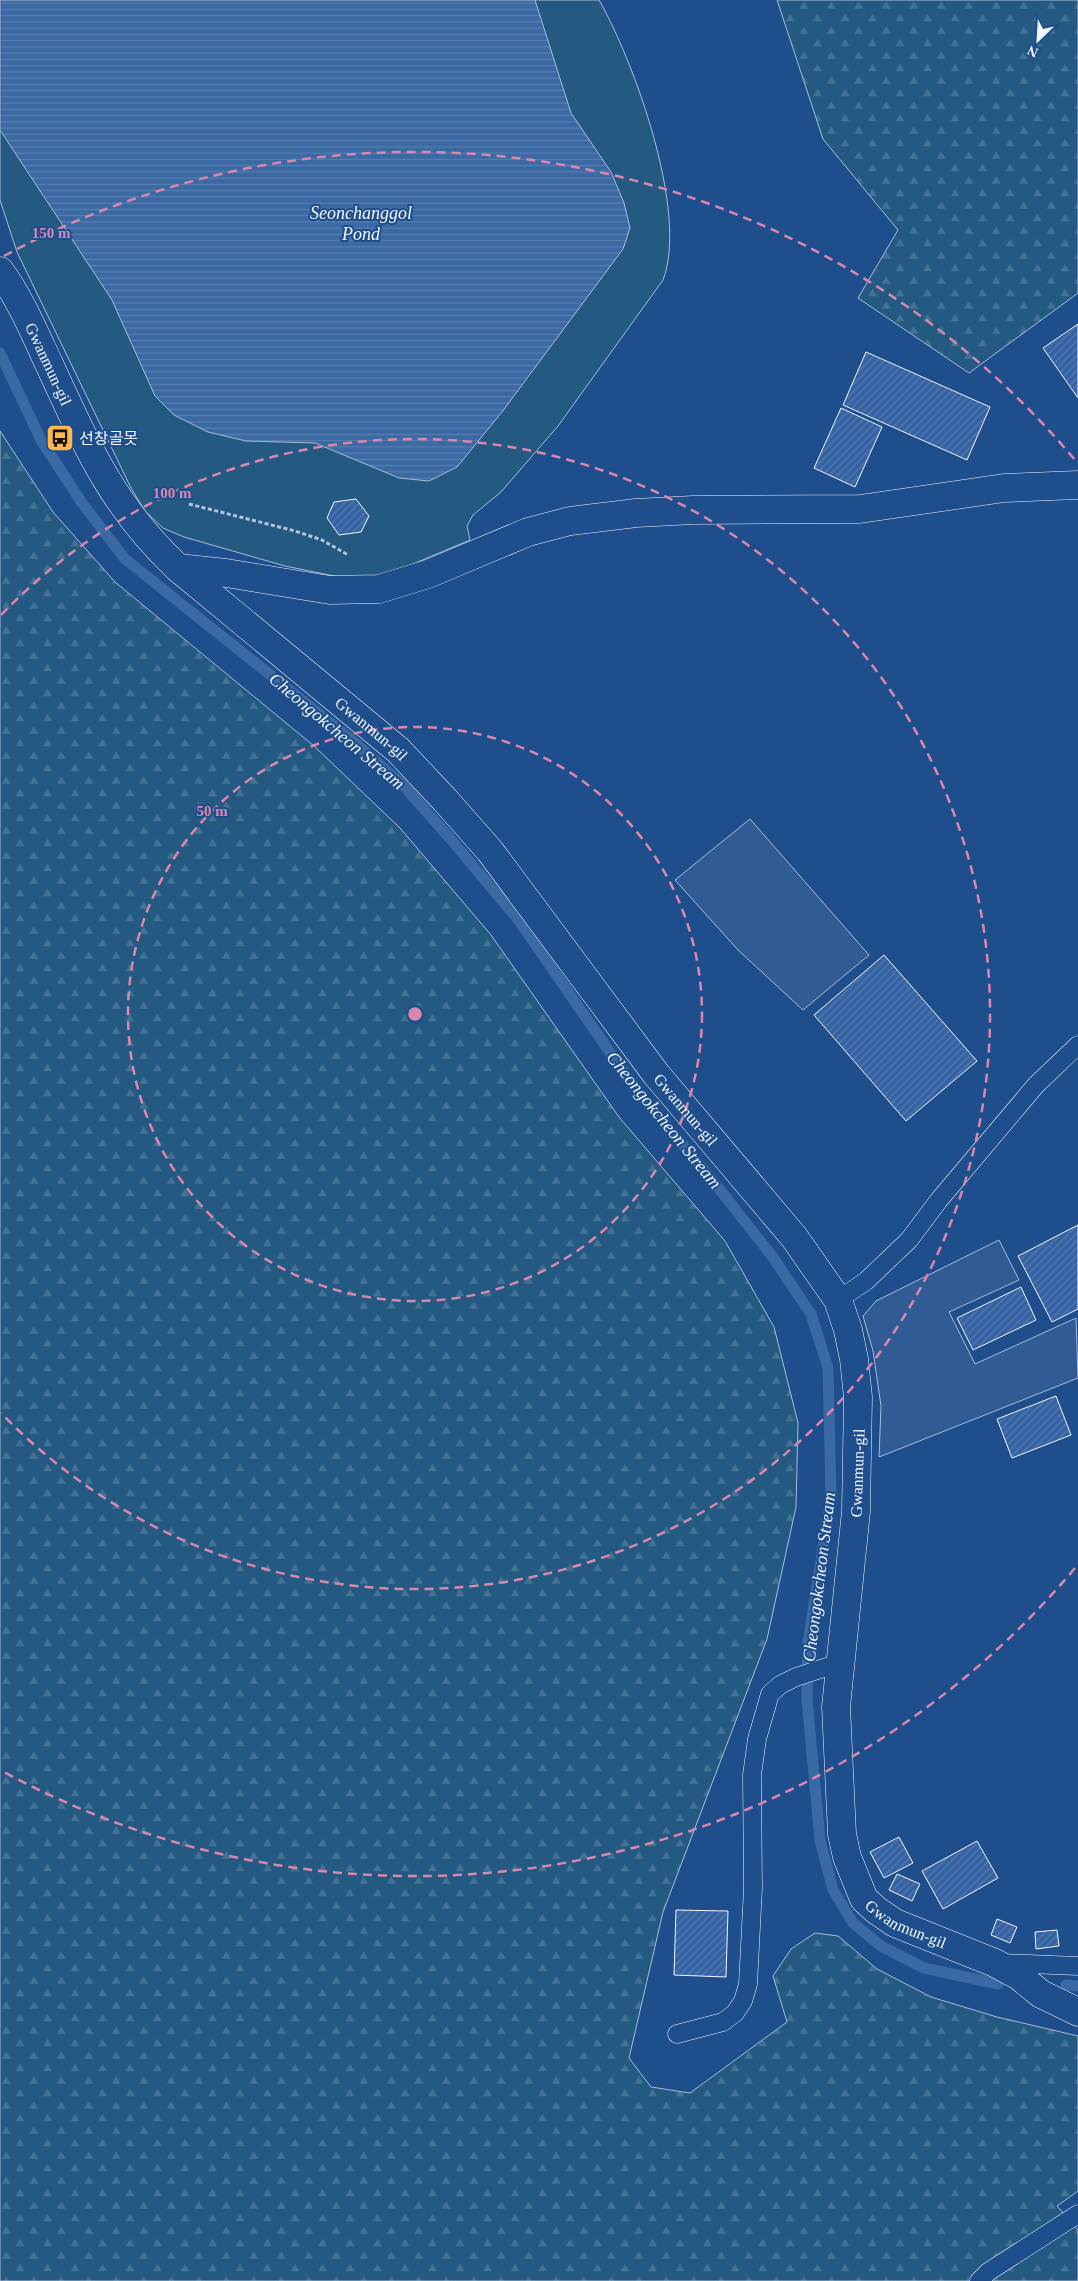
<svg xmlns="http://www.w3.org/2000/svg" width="1078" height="2281" font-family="'Times New Roman','Noto Sans KR',serif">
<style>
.green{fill:#245a82;stroke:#a8bbd7}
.forest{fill:url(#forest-firs);stroke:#a8bbd7}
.parking{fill:#305b95;stroke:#a8bbd7}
.water{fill:url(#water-rules);stroke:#a8bbd7}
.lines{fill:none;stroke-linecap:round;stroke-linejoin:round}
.stream{stroke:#3b69a3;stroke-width:11}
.building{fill:url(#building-hatch);stroke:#f2f6ff}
.lane-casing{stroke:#f2f6ff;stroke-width:19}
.street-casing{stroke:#f2f6ff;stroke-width:29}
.path{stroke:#b3c4dc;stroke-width:3;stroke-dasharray:4 2.5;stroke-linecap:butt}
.lane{stroke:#1f4e8c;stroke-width:18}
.street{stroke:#1f4e8c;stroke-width:28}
.ring{fill:none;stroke:#da87ad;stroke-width:2.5;stroke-dasharray:9 6}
.labels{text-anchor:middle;stroke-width:4;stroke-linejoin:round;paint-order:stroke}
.street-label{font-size:16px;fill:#f2f6ff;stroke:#1f4e8c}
.poi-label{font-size:16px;fill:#f2f6ff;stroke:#1f4e8c;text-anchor:start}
.water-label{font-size:18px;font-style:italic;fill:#f2f6ff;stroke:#1f4e8c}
.centre{fill:#da87ad;stroke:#1f4e8c;stroke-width:2.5}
.ring-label{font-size:15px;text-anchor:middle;font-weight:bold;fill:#da87ad;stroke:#1f4e8c;stroke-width:4;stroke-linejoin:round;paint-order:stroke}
</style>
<defs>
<pattern id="forest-firs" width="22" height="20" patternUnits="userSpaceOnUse" patternTransform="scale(1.25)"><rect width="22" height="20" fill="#245a82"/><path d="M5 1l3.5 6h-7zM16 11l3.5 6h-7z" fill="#447295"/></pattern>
<pattern id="water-rules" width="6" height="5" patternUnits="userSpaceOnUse" patternTransform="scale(1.25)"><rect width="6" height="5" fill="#3b69a3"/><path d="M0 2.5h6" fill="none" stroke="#587fb1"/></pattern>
<pattern id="building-hatch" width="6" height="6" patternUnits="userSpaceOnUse" patternTransform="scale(1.25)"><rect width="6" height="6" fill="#3563a3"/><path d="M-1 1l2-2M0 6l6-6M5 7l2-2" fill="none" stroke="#537ab1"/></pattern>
</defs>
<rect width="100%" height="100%" fill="#1f4e8c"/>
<path class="green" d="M0,0H599C634,61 689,213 663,280L558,426L501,492L473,515L467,526L470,540L387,575L356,579L334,576L285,566L184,537L163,528L145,511L131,488L17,252L0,200Z"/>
<path class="forest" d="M777,0H1078V293L969,373L858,298L898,230L823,139Z
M0,431L53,512L115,582L314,746L400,828L491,935L619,1117L725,1241L774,1327L798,1423L796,1507L767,1639L663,1912L629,2058L651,2087L690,2093L787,2022L773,1976L791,1949L815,1933L838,1936L877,1969L931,1997L997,2017L1078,2036V2191L1057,2206L1078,2230V2281H0Z"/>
<path class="parking" d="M750,819L869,955L803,1010L738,950L675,880Z
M999,1240L1019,1280L949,1312L975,1364L1076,1318L1078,1378L879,1457L881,1406L873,1351L863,1316L876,1301Z"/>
<path class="water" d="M0,0H535L571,113L611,172L624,203L630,228L623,249L502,412L457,467L429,481L399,478L315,443L246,441L208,432L174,415L155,396L112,300L0,130Z"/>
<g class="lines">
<path class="stream" d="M0,353L41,440L82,503L125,559L347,736L403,785L449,837L520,922L636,1090L713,1181L772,1256L811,1314L828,1368L831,1497L808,1643L807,1700L820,1840L833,1890L853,1923L881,1946L924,1968L998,1984
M1066,1985L1078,1986"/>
</g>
<path class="building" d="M1078,324V398L1043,348Z
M866,352L990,407L967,460L843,405Z
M841,408L882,427L855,487L814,468Z
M356,499L369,516L361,532L339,535L327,518L334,502Z
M884,955L977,1061L906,1121L814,1015Z
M1078,1225V1309L1052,1322L1018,1256Z
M1021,1287L1036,1320L973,1350L957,1318Z
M1056,1396L1071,1435L1012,1458L997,1419Z
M899,1837L913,1863L884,1878L870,1852Z
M977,1841L998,1878L943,1909L922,1871Z
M897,1874L920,1884L912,1901L889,1890Z
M676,1910L728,1911L726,1977L674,1975Z
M997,1919L1017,1927L1010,1943L991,1935Z
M1057,1930L1059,1946L1036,1949L1035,1932Z"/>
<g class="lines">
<g class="lane-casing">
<path id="lane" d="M838,1300L866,1281L909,1240L939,1200L1036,1085L1078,1045
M1001,1963L1078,1966
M677,2034L723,2022L735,2013L743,2001L748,1984L753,1888L752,1775L757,1739L770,1694L780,1685L796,1677L839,1663
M979,2281L988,2272L1078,2214"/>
</g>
<g class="street-casing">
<g id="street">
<path id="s1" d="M0,271C21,300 35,334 50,366C87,446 112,506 178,568L398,750L445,800L490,851L656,1074L794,1237L838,1300L848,1330L854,1359L858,1397L856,1511L836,1707L842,1834L847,1857L864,1899L876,1910L895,1923L995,1963L1019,1976L1041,1994L1078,2012"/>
<path d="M178,568L226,573L330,590L379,589L428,574L528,532L570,521L636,513L693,510L860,509L1004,488L1078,485"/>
</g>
</g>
<path class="path" d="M189,504L295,531L322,540L348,555"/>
<use href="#lane" class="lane"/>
<use href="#street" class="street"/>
</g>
<g class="ring">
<circle cx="415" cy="1014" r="287"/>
<path d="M1 615A575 575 0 1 1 1 1413"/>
<path d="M1075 1568A862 862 0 0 1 4 1772M4 256A862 862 0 0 1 1075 460"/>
</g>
<defs>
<g id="bus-square" transform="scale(1.4375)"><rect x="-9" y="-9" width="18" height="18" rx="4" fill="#ffb74d" stroke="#1f4e8c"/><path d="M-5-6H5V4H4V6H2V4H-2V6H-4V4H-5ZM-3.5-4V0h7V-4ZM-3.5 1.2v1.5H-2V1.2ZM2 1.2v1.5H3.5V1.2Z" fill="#111"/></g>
</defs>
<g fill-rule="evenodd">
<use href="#bus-square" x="60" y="438"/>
</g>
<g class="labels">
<g class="street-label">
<text dy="6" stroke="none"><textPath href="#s1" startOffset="105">Gwanmun-gil</textPath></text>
<text dy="6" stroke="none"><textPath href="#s1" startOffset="600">Gwanmun-gil</textPath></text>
<text dy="6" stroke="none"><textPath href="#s1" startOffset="1095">Gwanmun-gil</textPath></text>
<text transform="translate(857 1473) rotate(-88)" y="6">Gwanmun-gil</text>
<text dy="6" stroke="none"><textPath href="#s1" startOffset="1995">Gwanmun-gil</textPath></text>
</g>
<g class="poi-label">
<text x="79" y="444">선창골못</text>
</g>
<g class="water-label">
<text x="361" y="219">Seonchanggol<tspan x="361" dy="21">Pond</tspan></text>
<text transform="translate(337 731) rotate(40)" y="6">Cheongokcheon Stream</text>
<text transform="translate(664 1120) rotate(51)" y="6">Cheongokcheon Stream</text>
<text transform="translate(819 1577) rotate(-83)" y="6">Cheongokcheon Stream</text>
</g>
</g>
<circle cx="415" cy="1014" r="8" class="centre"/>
<g class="ring-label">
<text x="51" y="238">150 m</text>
<text x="172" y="498">100 m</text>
<text x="212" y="816">50 m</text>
</g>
<g transform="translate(1038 40) rotate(205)" stroke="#1f4e8c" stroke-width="4" paint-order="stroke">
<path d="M0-4L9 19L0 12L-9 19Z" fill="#f2f6ff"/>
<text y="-8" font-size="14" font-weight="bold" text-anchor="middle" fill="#f2f6ff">N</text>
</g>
</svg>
